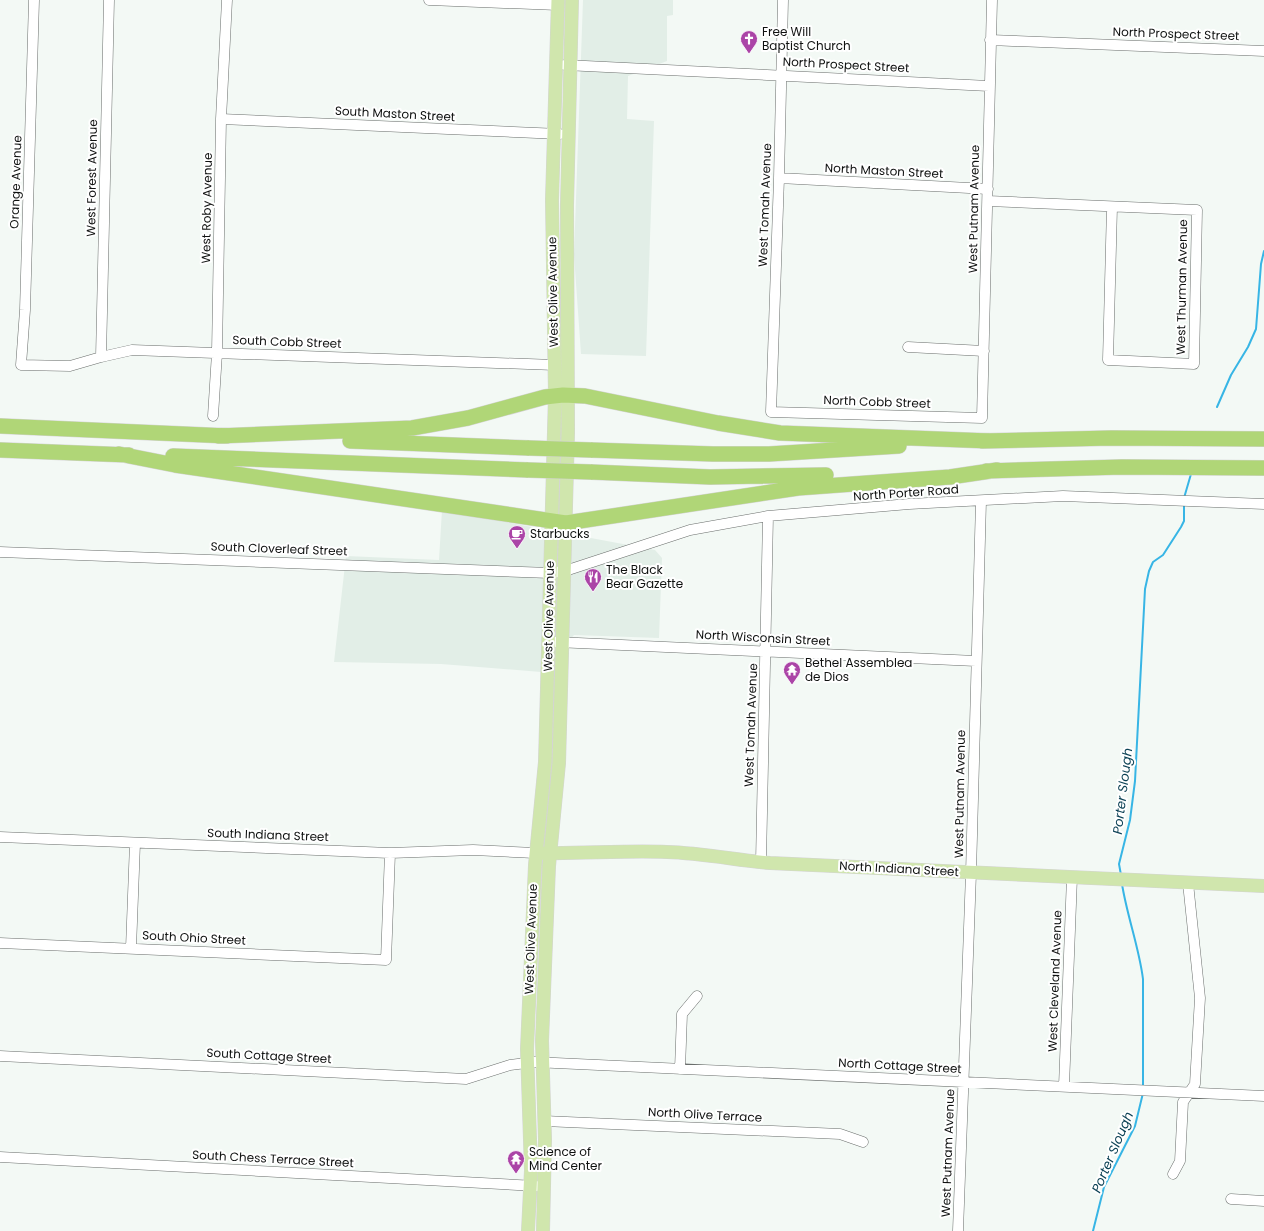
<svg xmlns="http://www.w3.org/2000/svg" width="1264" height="1231" font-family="Poppins,sans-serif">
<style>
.built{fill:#e2eee7}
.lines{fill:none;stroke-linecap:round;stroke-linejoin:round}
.stream{stroke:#37b5e5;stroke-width:2}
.minor-casing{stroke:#6a6e6c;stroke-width:11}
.major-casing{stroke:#d4d4d4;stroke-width:14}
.highway-casing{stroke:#d4d4d4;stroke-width:16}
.minor{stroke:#fff;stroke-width:10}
.major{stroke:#d0e6ad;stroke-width:13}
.highway{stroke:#b0d677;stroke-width:15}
.highway-bridge-casing{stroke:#d4d4d4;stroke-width:16;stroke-linecap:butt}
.highway-bridge{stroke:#b0d677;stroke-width:15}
.labels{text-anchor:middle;stroke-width:4;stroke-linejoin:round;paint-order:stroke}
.poi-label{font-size:12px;fill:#0f1110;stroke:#fff;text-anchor:start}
.street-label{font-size:12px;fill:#0f1110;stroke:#fff}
.water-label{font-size:13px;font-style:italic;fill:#0d4255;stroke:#fff}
</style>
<rect width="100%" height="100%" fill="#f3f9f5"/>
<path class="built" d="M583,0H673V15L667,16V61L628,76L627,119L654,121L646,356L581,354L574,255Z
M442,510L655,550L662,558L659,638L574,635L541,672L441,664L334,662L346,556L439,560Z"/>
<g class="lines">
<path class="stream" d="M1217,407L1231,375L1248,347L1256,329L1261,264L1264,251
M1184,498L1191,474
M1121,875L1119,864L1130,820L1135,781L1145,589L1149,571L1153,562L1163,555L1181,527L1184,521V504
M1122,884C1127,916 1139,947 1143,979V1087
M1093,1231L1104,1187L1135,1126L1143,1093"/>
<g class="minor-casing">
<path id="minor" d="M34,0L25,310L21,365L70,366L101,357L132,350L555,365
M429,0L558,5
M783,0L779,178L771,412L982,418L992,0
M990,40L1264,51
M565,65L989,86
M221,119L560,134
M779,178L988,189
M988,201L1197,210L1194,364L1108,360L1112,207
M908,347L984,351
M101,357L109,0
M213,416L217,353L221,119L227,0
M0,552L550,573L565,571L690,530L768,516L909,504L1063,496L1264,504
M556,642L976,661
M0,837L390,853L473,850L535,853
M761,862L768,516
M0,943L386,960L390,853
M131,948L135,843
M0,1056L466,1079L510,1065L534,1062L1264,1096
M680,1069L682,1014L697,996
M1064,1086L1072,877
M544,1121L840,1134L863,1142
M0,1157L536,1186
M1173,1174L1180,1161L1183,1102L1195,1084L1200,998L1188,883
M1231,1199L1264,1201
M958,1231L971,873L981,501"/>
</g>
<g class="major-casing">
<path id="major" d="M541,853C583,854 625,850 667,852C702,853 736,860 770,863L1264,886
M528,1231L531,1170L527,1049L535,865L545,762L555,395L552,200L558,0
M543,1231L545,1140L542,1041L549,866L559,763L568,432L567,205L572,0"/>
</g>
<g class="highway-casing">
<path id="highway" d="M0,426L228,436
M218,436L412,428L468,418L545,397L563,395L585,396L718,423L780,433L990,441
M350,441L529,448
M981,441L1111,438L1264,439
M0,450L129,455
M591,450L713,454H769L899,446
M119,454L175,465L566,523L798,488L950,477L997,470
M173,456L528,470
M986,471L1122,467L1264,468
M591,472L710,477L826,475"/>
</g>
<use href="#minor" class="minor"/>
<use href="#major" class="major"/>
<use href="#highway" class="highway"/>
<g class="highway-bridge-casing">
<path id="highway-bridge" d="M529,448L591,450
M528,470L591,472"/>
</g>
<use href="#highway-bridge" class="highway-bridge"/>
</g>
<defs>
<g id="church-pin" transform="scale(0.9)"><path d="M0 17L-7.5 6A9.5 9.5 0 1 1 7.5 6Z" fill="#ab44a7" stroke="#fff"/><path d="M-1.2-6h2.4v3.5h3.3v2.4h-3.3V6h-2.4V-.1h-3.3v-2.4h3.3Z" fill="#fff"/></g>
<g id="cafe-pin" transform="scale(0.9)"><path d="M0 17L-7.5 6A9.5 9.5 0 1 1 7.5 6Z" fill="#ab44a7" stroke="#fff"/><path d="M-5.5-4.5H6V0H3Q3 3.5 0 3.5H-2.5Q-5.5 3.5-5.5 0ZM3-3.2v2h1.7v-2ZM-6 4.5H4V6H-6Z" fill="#fff"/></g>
<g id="restaurant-pin" transform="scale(0.9)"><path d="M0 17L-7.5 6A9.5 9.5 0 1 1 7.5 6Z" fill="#ab44a7" stroke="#fff"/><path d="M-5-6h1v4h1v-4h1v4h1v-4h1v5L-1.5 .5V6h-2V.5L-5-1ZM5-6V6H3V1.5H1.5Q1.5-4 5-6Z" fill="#fff"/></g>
<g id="temple-pin" transform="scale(0.9)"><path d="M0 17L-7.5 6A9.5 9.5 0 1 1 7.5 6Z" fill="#ab44a7" stroke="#fff"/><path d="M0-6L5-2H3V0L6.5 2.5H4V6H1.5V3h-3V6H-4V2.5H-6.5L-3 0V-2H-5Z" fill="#fff"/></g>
</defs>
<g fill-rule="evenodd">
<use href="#church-pin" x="749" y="39"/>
<use href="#cafe-pin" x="517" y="534"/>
<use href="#restaurant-pin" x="593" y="577"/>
<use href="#temple-pin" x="792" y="670"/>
<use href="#temple-pin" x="516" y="1159"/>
</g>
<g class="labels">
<g class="poi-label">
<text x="762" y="36">Free Will<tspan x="762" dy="14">Baptist Church</tspan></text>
<text x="530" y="538">Starbucks</text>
<text x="606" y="574">The Black<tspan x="606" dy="14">Bear Gazette</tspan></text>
<text x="805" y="667">Bethel Assemblea<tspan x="805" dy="14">de Dios</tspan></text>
<text x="529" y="1156">Science of<tspan x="529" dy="14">Mind Center</tspan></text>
</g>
<g class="street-label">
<text transform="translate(1176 34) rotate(2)" y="4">North Prospect Street</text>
<text transform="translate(846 65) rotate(3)" y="4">North Prospect Street</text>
<text transform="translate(395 114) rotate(3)" y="4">South Maston Street</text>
<text transform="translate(884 171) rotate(3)" y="4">North Maston Street</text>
<text transform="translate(92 178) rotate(-89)" y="4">West Forest Avenue</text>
<text transform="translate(16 182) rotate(-88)" y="4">Orange Avenue</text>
<text transform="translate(765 205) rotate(-88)" y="4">West Tomah Avenue</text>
<text transform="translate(207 208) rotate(-89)" y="4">West Roby Avenue</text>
<text transform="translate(974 209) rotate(-89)" y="4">West Putnam Avenue</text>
<text transform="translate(1182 287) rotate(-89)" y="4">West Thurman Avenue</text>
<text transform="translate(553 292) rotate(-91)" y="4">West Olive Avenue</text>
<text transform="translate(287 342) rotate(2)" y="4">South Cobb Street</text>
<text transform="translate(877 402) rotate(2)" y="4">North Cobb Street</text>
<text transform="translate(906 493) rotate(-4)" y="4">North Porter Road</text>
<text transform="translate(279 549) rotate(2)" y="4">South Cloverleaf Street</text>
<text transform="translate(549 616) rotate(-89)" y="4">West Olive Avenue</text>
<text transform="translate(763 638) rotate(3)" y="4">North Wisconsin Street</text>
<text transform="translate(751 725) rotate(-88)" y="4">West Tomah Avenue</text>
<text transform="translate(960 794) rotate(-89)" y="4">West Putnam Avenue</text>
<text transform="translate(268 835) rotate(2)" y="4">South Indiana Street</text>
<text transform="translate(899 869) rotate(3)" y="4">North Indiana Street</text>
<text transform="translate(194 938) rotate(3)" y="4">South Ohio Street</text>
<text transform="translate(531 939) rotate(-88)" y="4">West Olive Avenue</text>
<text transform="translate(1055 981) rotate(-88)" y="4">West Cleveland Avenue</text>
<text transform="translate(269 1056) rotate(3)" y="4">South Cottage Street</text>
<text transform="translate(900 1066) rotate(3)" y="4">North Cottage Street</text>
<text transform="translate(705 1115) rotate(3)" y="4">North Olive Terrace</text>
<text transform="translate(948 1153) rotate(-88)" y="4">West Putnam Avenue</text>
<text transform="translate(273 1159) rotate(3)" y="4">South Chess Terrace Street</text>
</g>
<g class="water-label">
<text transform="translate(1122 791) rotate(-83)" y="5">Porter Slough</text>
<text transform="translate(1112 1152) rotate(-67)" y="5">Porter Slough</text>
</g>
</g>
</svg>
